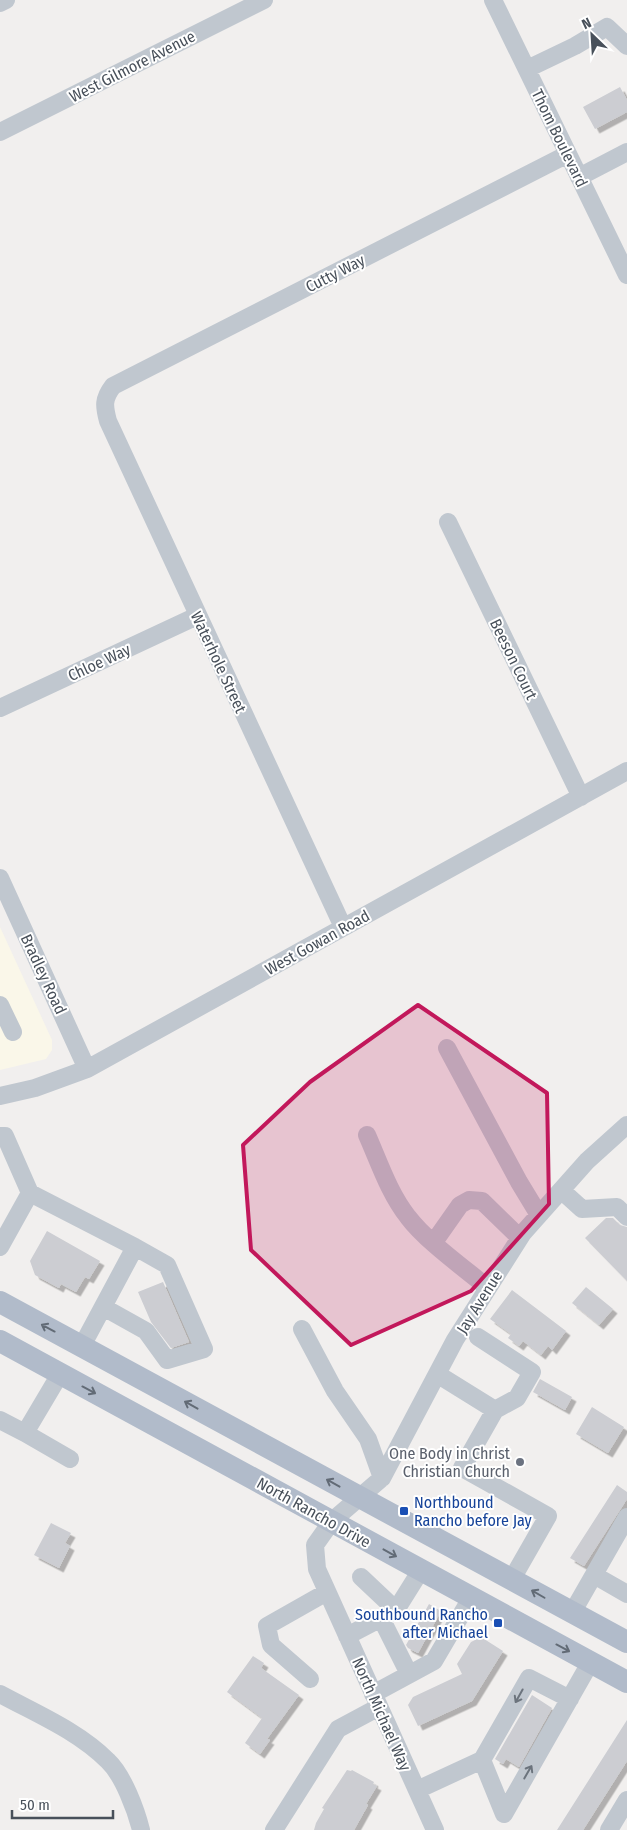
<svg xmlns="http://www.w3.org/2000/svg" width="627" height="1830" font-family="'Fira Sans Condensed',sans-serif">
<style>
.commercial{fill:#faf7e9}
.building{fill:#cccdd2;filter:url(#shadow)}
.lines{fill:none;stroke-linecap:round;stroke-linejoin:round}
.minor{stroke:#c0c7cf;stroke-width:18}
.major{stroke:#b1bbca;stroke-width:22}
.oneway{stroke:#626b76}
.oneway2{stroke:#6c747d}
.marked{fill:#c2185b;fill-opacity:0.2;stroke:#c2185b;stroke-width:4;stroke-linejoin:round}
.worship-dot{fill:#6b7280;stroke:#fff;stroke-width:2}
.transit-dot{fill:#1a4fb4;stroke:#fff;stroke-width:2}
.labels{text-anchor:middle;stroke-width:4;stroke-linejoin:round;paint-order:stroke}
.street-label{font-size:16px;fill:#48505a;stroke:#fff}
.worship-label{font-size:16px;fill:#5b616d;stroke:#fff;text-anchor:end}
.transit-label{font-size:16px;fill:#164399;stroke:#fff;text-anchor:start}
</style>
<defs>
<filter id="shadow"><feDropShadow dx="4.5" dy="4.5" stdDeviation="0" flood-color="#0004"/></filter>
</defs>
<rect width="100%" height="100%" fill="#f1efee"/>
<path class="commercial" d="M0,927L52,1040V1050L46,1059L0,1070Z"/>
<path class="building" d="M620,87L627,100V112L595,129L583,107Z
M606,1218H613L620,1225L627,1227V1281L585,1238Z
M47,1231L100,1261L89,1279L85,1277L76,1292L61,1284L59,1288L35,1275L30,1261Z
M163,1282L189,1342L171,1348L151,1322L138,1292Z
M586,1287L613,1309L599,1325L572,1303Z
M512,1290L566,1331L552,1350L548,1346L541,1355L523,1341L519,1346L508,1338L511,1334L490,1319Z
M540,1379L572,1397L565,1410L533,1392Z
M592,1407L624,1427L608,1453L576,1434Z
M617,1485L627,1492V1499L584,1566L570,1558Z
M51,1523L71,1533L65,1543L70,1546L59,1568L34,1555Z
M429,1604L441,1611L418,1653L408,1648L406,1645Z
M481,1637L503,1651L472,1701L418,1726L408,1705L413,1697L462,1674L457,1664L471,1642Z
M253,1656L264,1663L261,1668L299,1695L267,1739L270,1740L260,1754L245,1743L262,1718L227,1692Z
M532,1695L552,1708L519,1767L506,1759L503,1764L495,1759Z
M627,1720V1761L583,1830H557Z
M347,1770L351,1771L352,1770L374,1782L373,1784L377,1786L366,1804L368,1805L354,1830H314L316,1823L324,1809L322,1808Z"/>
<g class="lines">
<path class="minor" d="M493,0L627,275
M0,3L6,0
M527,69L575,46L607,27L627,46
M0,132L264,0
M579,177L627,152
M448,522L581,797
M0,708L197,616
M0,878L87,1069
M343,927L108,421C104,406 103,399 113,386L568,154
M0,1005L13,1032
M447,1048L519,1182L539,1215
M0,1096L35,1088L87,1069L627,771
M367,1135C379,1162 389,1193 408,1217C426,1241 464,1268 488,1288
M0,1136H5L30,1193
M561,1190L582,1209L617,1207L627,1217
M434,1242L460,1205L469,1200L482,1201L520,1238
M0,1247L30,1193L135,1247
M302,1329L335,1391L368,1439L382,1478
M478,1337L532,1372L517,1398L495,1410L462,1468L548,1516L512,1579
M82,1346L135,1247L167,1265L204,1349L167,1360L146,1331L103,1307
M437,1374L495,1410
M0,1420L25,1433L60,1374
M25,1433L70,1459
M594,1575L627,1594
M361,1577L396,1610L421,1570
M572,1613L627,1517
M381,1618L409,1674
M347,1636L391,1613
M310,1679L271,1645L267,1626L327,1592
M0,1694C37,1714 78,1731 108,1761C123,1775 136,1810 141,1830
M373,1694L434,1661L471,1598
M417,1790L482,1760
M504,1814L482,1760L529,1678L570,1699
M504,1814L590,1663
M274,1830L338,1729L379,1707
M435,1830L317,1569L315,1545L332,1521L382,1478L455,1340L523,1233L587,1161L627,1125
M609,1830L627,1800"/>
<path class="major" d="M0,1302L627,1642
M0,1341L627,1682"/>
</g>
<defs><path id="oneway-shaft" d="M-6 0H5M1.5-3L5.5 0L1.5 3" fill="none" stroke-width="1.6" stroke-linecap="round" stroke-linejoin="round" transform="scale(1.25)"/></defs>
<g class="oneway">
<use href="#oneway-shaft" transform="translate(48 1328) rotate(-152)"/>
<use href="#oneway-shaft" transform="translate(89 1390) rotate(28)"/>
<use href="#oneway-shaft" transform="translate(191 1405) rotate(-151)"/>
<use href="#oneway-shaft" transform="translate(333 1483) rotate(-151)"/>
<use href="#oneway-shaft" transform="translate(390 1553) rotate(29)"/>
<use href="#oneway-shaft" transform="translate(538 1594) rotate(-150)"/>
<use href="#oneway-shaft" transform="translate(563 1648) rotate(28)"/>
</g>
<g class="oneway2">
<use href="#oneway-shaft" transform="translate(519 1696) rotate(119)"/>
<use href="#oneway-shaft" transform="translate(528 1772) rotate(-60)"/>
</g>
<path class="marked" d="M418,1005L547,1093L549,1204L471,1291L351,1345L251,1250L243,1145L310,1082Z"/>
<circle class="worship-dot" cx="520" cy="1462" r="5"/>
<g class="transit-dot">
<rect x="399" y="1506" width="10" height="10" rx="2.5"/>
<rect x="493" y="1618" width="10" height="10" rx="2.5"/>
</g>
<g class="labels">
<g class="street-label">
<text transform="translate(132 66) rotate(-27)" y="6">West Gilmore Avenue</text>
<text transform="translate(560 138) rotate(64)" y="6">Thom Boulevard</text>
<text transform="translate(335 273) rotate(-27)" y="6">Cutty Way</text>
<text transform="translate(514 659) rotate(64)" y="6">Beeson Court</text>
<text transform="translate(99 662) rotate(-25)" y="6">Chloe Way</text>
<text transform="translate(219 662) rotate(65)" y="6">Waterhole Street</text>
<text transform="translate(317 942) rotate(-29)" y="6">West Gowan Road</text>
<text transform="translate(44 974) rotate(65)" y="6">Bradley Road</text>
<text transform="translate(479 1302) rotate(-58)" y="6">Jay Avenue</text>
<text transform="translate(314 1512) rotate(29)" y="6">North Rancho Drive</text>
<text transform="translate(382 1714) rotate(66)" y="6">North Michael Way</text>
</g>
<g class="worship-label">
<text x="510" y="1459">One Body in Christ<tspan x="510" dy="18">Christian Church</tspan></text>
</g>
<g class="transit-label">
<text x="414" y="1508">Northbound<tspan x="414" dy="18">Rancho before Jay</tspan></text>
<text x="488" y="1620" text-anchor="end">Southbound Rancho<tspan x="488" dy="18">after Michael</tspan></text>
</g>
</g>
<g transform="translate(592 35) rotate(335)" stroke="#ffffff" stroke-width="4" paint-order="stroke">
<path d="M0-4L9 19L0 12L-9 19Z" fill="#48505a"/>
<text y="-8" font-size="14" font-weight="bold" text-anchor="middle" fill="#48505a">N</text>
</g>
<path d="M12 1810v8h101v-8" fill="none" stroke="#48505a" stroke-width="2.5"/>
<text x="20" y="1810" font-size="15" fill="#48505a" stroke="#ffffff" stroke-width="4" paint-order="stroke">50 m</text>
</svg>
